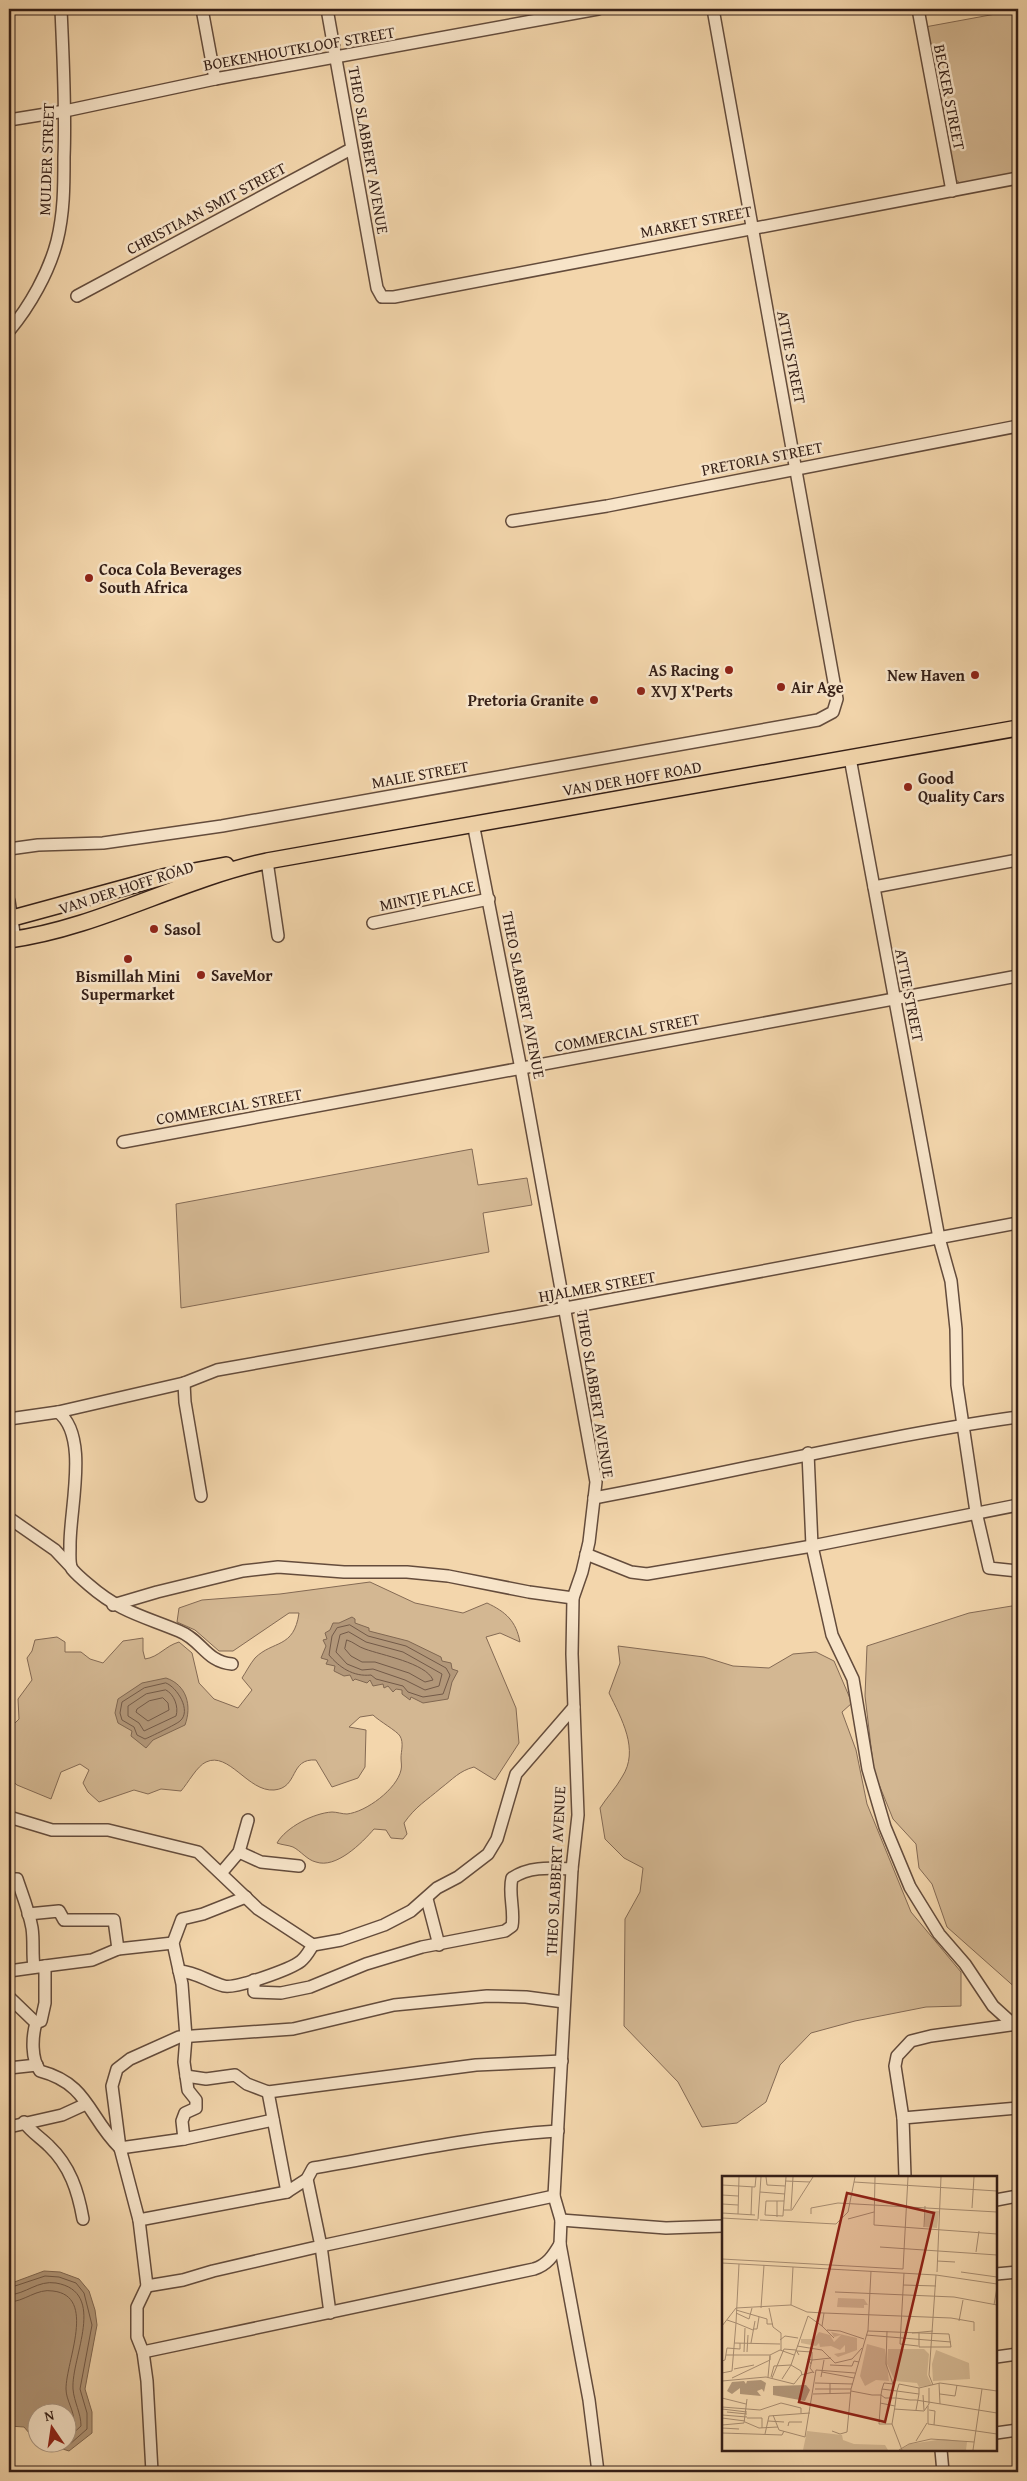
<svg xmlns="http://www.w3.org/2000/svg" width="1027" height="2481" viewBox="0 0 1027 2481" font-family="'Gentium Book Plus',serif">
<rect width="100%" height="100%" fill="#f3d6ac"/>
<filter id="stains"><feTurbulence type="fractalNoise" baseFrequency=".004" numOctaves="4"/><feColorMatrix values="0 0 0 0 .2 0 0 0 0 .09 0 0 0 0 .02 0 0 0 .5 -.17"/></filter>
<radialGradient id="worn" r=".72"><stop offset=".6" stop-color="#630" stop-opacity="0"/><stop offset="1" stop-color="#630" stop-opacity=".3"/></radialGradient>
<g fill="#d3b792" stroke="#846a54">
<path d="M1001 9H1018V175L961 184 954 178 925 27 1001 13Z"/>
<path d="M472 1149 478 1185 527 1178 532 1205 483 1213 489 1252 181 1308 176 1204Z"/>
<path d="M370 1582 415 1603 463 1613 487 1603C506 1612 516 1621 520 1642L500 1633 486 1637 516 1708 519 1743 495 1780 474 1767C459 1771 453 1779 441 1788 426 1801 416 1806 404 1823L407 1834 403 1839 391 1838 386 1830 374 1829C362 1843 336 1869 316 1862 307 1860 301 1851 293 1847 288 1845 282 1845 277 1843 286 1827 314 1813 332 1812 337 1812 342 1814 347 1814 366 1812 397 1789 401 1770 402 1766 401 1762 401 1758 401 1751 404 1743 400 1736 397 1731 379 1721 373 1715L360 1717 349 1727 366 1730 365 1767 358 1778 332 1787 316 1760C289 1758 299 1788 274 1790 248 1792 229 1751 206 1762 197 1766 188 1783 181 1791L161 1789 148 1794 134 1790 99 1802 88 1792 83 1783 89 1770 80 1764 61 1772 51 1799 17 1785 9 1778V1729L19 1719 18 1699 32 1680 27 1658 32 1651 35 1640 57 1637 65 1642V1652H81L90 1659 103 1663 123 1641 143 1638V1651L145 1659C159 1657 165 1646 179 1642L192 1653 199 1683 214 1699 238 1708 252 1690 242 1678C246 1672 250 1664 255 1658 273 1640 294 1649 299 1613H289L233 1651H219L195 1630 177 1622 179 1608 202 1600 280 1594Z"/>
<path d="M1018 1605V1990L947 1927 932 1884 919 1868 916 1844 893 1819 874 1772 865 1696 867 1646 969 1613Z"/>
<path d="M618 1646 704 1657 733 1666 769 1668 793 1654 816 1652 834 1661 852 1703 842 1712 856 1750 867 1804 911 1912 961 1972V2006L926 2007 855 2021 811 2033 780 2065 766 2102 737 2123 702 2127 678 2082 624 2026 625 1919 640 1892 643 1868 624 1858 605 1839 600 1808C607 1797 616 1788 622 1777 640 1750 621 1718 609 1693L620 1663Z"/>
</g>
<g fill="#b29779" stroke="#806751">
<path d="M352 1617 355 1619V1623L369 1628V1631L408 1641 441 1657 442 1661 451 1663 452 1669 458 1671 452 1682 448 1699 423 1703 411 1697 410 1700 402 1694V1690L396 1689 393 1692 388 1686 384 1688 383 1684 373 1686 370 1680 367 1683 355 1679 353 1681 350 1675 344 1676 334 1671 335 1666 326 1664 328 1660 321 1658 326 1646 323 1640 327 1639 325 1633 330 1630 333 1623H339Z"/>
<path d="M166 1678C187 1685 192 1706 185 1725L153 1740 146 1748 131 1736 132 1731 118 1723 115 1713 118 1699 142 1683Z"/>
<path d="M44 2271 60 2272 79 2279 89 2291 95 2310 97 2325 85 2389 92 2412V2433L69 2451 47 2444H68V2414H38L37 2436 30 2434 24 2427 9 2426V2284Z"/>
</g>
<g fill="none" stroke-linecap="round" stroke-linejoin="round">
<g stroke="#735a48" stroke-width="1">
<path d="M350 1625 368 1636 406 1646 446 1668 450 1675 443 1694 423 1697 408 1692 403 1686 376 1679 371 1675C353 1677 339 1667 329 1655L332 1636 337 1628Z"/>
<path d="M349 1632 366 1642 403 1652 442 1674 439 1686 425 1690 405 1680 373 1669 362 1670 347 1664 336 1652 340 1635Z"/>
<path d="M347 1640C354 1642 358 1647 365 1649 381 1655 426 1663 433 1680L425 1682 409 1673 375 1662H362L351 1656 345 1649Z"/>
<path d="M166 1683C177 1687 192 1711 180 1721 177 1724 150 1737 145 1739L137 1735 134 1727 122 1720 120 1713 122 1702 144 1688Z"/>
<path d="M166 1690C174 1694 179 1707 176 1716L144 1731 139 1723 128 1716V1706L146 1694Z"/>
<path d="M163 1698 168 1703 169 1710 148 1721 136 1712 137 1709 149 1701Z"/>
<path d="M9 2288 45 2276 59 2277 76 2283 84 2293 92 2325 80 2389 87 2413V2429L70 2444H65"/>
<path d="M9 2295C26 2294 38 2280 56 2283 108 2292 71 2357 73 2389 74 2402 81 2413 81 2426L68 2438"/>
<path d="M9 2302C24 2302 37 2288 53 2291 97 2296 66 2361 66 2389 66 2400 74 2410 74 2422L68 2429"/>
</g>
<g stroke="#644c3c" stroke-width="14">
<g id="minor">
<path d="M202 9 215 79"/>
<path d="M327 9 377 288 382 297H394L1018 178"/>
<path d="M918 9 952 191"/>
<path d="M9 120 65 111 215 79 598 9"/>
<path d="M77 296 351 149"/>
<path d="M9 331C30 306 49 272 57 241 64 213 64 186 64 157 66 108 63 58 61 9"/>
<path d="M512 521 607 506 1018 426"/>
<path d="M850 758 939 1238 951 1281 956 1329 957 1385 976 1512 989 1568 1018 1571"/>
<path d="M473 823 521 1069 596 1482 589 1542 582 1572 573 1598 572 1654 578 1815 572 1869 554 2196 561 2220 560 2244 589 2400 598 2472"/>
<path d="M9 849 38 845 103 843 222 826 818 720 833 712 837 699 713 9"/>
<path d="M267 861 278 936"/>
<path d="M874 887 1018 860"/>
<path d="M9 901 15 939"/>
<path d="M373 923 489 899"/>
<path d="M123 1142 1018 976"/>
<path d="M184 1383 185 1402 201 1496"/>
<path d="M58 1412 184 1383 217 1370 566 1308 1018 1223"/>
<path d="M9 1419 58 1412C90 1436 69 1511 70 1547 70 1553 69 1564 72 1569 77 1575 83 1580 89 1585 120 1612 143 1616 179 1631 202 1640 206 1662 232 1664"/>
<path d="M808 1453 812 1546 832 1635 853 1679 868 1769 885 1827 910 1887 939 1934 965 1964 993 2006 1014 2025"/>
<path d="M594 1498C736 1472 875 1437 1018 1417"/>
<path d="M9 1518 55 1550 71 1567"/>
<path d="M586 1554 631 1572 647 1574 812 1546 1018 1505"/>
<path d="M113 1605 157 1592 243 1571 278 1567 344 1572H407L448 1576 529 1592 573 1598"/>
<path d="M9 1817 52 1830H108L198 1852 258 1909 313 1945 341 1940 384 1925 411 1911 437 1888 458 1877 488 1854 497 1839 516 1774 574 1707"/>
<path d="M239 1852 261 1862 299 1866"/>
<path d="M222 1872 239 1852 248 1820"/>
<path d="M9 1879H17C22 1894 29 1911 32 1928 34 1941 32 1954 34 1967"/>
<path d="M427 1899 439 1945"/>
<path d="M28 1914 59 1911 64 1920H114L118 1949"/>
<path d="M45 1966 92 1960 118 1949 173 1943"/>
<path d="M9 1971 45 1966V2003L41 2021 36 2023C32 2037 31 2059 40 2071 89 2084 88 2117 120 2148"/>
<path d="M179 1971C197 1972 208 1982 224 1986 236 1989 291 1969 301 1961 307 1956 309 1951 313 1945"/>
<path d="M254 1980V1992L281 1993 310 1987 366 1964 422 1947 505 1931 512 1926C515 1910 508 1894 512 1878 530 1866 550 1868 572 1869"/>
<path d="M9 1997 36 2023"/>
<path d="M9 2068 37 2065"/>
<path d="M186 2076 206 2079 235 2075 247 2084 268 2092 476 2065 562 2061"/>
<path d="M268 2092 287 2192"/>
<path d="M903 2118 895 2066 897 2056 911 2041 931 2036 1018 2024"/>
<path d="M24 2122C31 2132 41 2138 49 2146 70 2166 78 2191 83 2219"/>
<path d="M9 2127 62 2115 86 2104"/>
<path d="M184 2139 182 2121 185 2113 196 2108V2100L188 2090 184 2062 186 2037 182 1984 173 1943 182 1919 203 1914 246 1897"/>
<path d="M120 2148 184 2139 273 2120"/>
<path d="M905 2177 903 2118 1018 2108"/>
<path d="M996 2200 1018 2196"/>
<path d="M139 2220 287 2192 307 2179 313 2168C395 2154 475 2136 558 2131"/>
<path d="M561 2220 666 2228 723 2226"/>
<path d="M996 2274 1018 2272"/>
<path d="M147 2286 183 2280 213 2271 321 2246 307 2179"/>
<path d="M330 2313 321 2246 554 2196"/>
<path d="M143 2352 534 2269C547 2265 553 2256 560 2244"/>
<path d="M996 2357 1018 2354"/>
<path d="M996 2433 1018 2430"/>
<path d="M941 2450 943 2472"/>
<path d="M152 2472 147 2381 143 2352 137 2337V2307L147 2286 139 2220 120 2148 112 2086 117 2069 130 2059 179 2037 293 2029 394 2005 487 1996 526 1997 564 2002"/>
</g>
</g>
<g stroke="#341e16" stroke-width="18">
<g id="major">
<path d="M9 919 167 876 226 865"/>
<path d="M9 940C98 928 179 880 267 861L1018 728"/>
</g>
</g>
<use href="#minor" stroke="#f7e4c9" stroke-width="11"/>
<use href="#major" stroke="#f3d6ac" stroke-width="15"/>
</g>
<g fill="#8f2418" stroke="#f7e4c9" stroke-width="2">
<circle cx="89" cy="578" r="5"/>
<circle cx="729" cy="670" r="5"/>
<circle cx="975" cy="675" r="5"/>
<circle cx="781" cy="687" r="5"/>
<circle cx="641" cy="691" r="5"/>
<circle cx="594" cy="700" r="5"/>
<circle cx="908" cy="787" r="5"/>
<circle cx="154" cy="929" r="5"/>
<circle cx="128" cy="959" r="5"/>
<circle cx="201" cy="975" r="5"/>
</g>
<g text-anchor="middle" dominant-baseline="central" stroke-width="5" stroke-linejoin="round" paint-order="stroke">
<g font-size="16" fill="#341e16" stroke="#f7e4c9">
<text transform="translate(299 48) rotate(-10)">BOEKENHOUTKLOOF STREET</text>
<text transform="translate(950 97) rotate(79)">BECKER STREET</text>
<text transform="translate(369 150) rotate(80)">THEO SLABBERT AVENUE</text>
<text transform="translate(46 159) rotate(-88)">MULDER STREET</text>
<text transform="translate(206 208) rotate(-28)">CHRISTIAAN SMIT STREET</text>
<text transform="translate(696 221) rotate(-11)">MARKET STREET</text>
<text transform="translate(792 357) rotate(79)">ATTIE STREET</text>
<text transform="translate(762 458) rotate(-11)">PRETORIA STREET</text>
<text transform="translate(420 774) rotate(-10)">MALIE STREET</text>
<text transform="translate(632 778) rotate(-10)">VAN DER HOFF ROAD</text>
<text transform="translate(126 887) rotate(-18)">VAN DER HOFF ROAD</text>
<text transform="translate(427 895) rotate(-12)">MINTJE PLACE</text>
<text transform="translate(524 995) rotate(79)">THEO SLABBERT AVENUE</text>
<text transform="translate(910 995) rotate(79)">ATTIE STREET</text>
<text transform="translate(627 1032) rotate(-11)">COMMERCIAL STREET</text>
<text transform="translate(229 1106) rotate(-10)">COMMERCIAL STREET</text>
<text transform="translate(597 1286) rotate(-10)">HJALMER STREET</text>
<text transform="translate(596 1394) rotate(81)">THEO SLABBERT AVENUE</text>
<text transform="translate(555 1871) rotate(-87)">THEO SLABBERT AVENUE</text>
</g>
<g font-size="16" font-weight="bold" fill="#341e16" stroke="#f7e4c9" text-anchor="start">
<text x="99" y="569">Coca Cola Beverages<tspan x="99" dy="18">South Africa</tspan></text>
<text x="719" y="670" text-anchor="end">AS Racing</text>
<text x="965" y="675" text-anchor="end">New Haven</text>
<text x="791" y="687">Air Age</text>
<text x="651" y="691">XVJ X'Perts</text>
<text x="584" y="700" text-anchor="end">Pretoria Granite</text>
<text x="918" y="778">Good<tspan x="918" dy="18">Quality Cars</tspan></text>
<text x="164" y="929">Sasol</text>
<text x="211" y="975">SaveMor</text>
<text x="128" y="976" text-anchor="middle">Bismillah Mini<tspan x="128" dy="18">Supermarket</tspan></text>
</g>
</g>
<g transform="translate(722 2176)">
<rect width="275" height="275" fill="#f3d6ac"/>
<path d="M209 35H217L215 52 203 51V37ZM116 122 142 123 146 129H142V132L115 131ZM97 156 108 159 112 166 119 159 112 161 109 156 135 162V174L116 181 112 178 123 176V169L118 174 109 170 98 171 97 167 94 170 79 167V163H92ZM145 168 163 173 167 205 154 204 143 210 138 200ZM166 173H202L207 178 205 199 210 209 197 211 195 207 173 205 165 188ZM214 174 247 187 248 203 211 205 210 188ZM85 255 120 259 121 264 132 268 163 269 166 274H81ZM222 263 245 266 244 274H178L188 268Z" fill="#d3b792"/>
<path d="M39 204 44 207 42 216 40 213 35 215 39 220 18 218V212L10 218 5 215 10 206 22 205 24 208 25 205ZM84 209 88 214 83 225 51 219V210Z" fill="#b29779"/>
<path fill="none" stroke="#a78c70" stroke-width="1" d="M44 1 45 9 63 10M153 1 152 49 275 58M63 5 88 6M132 6 275 15M0 9 33 11 34 1M38 16 63 18M0 19 16 20M62 25H44L43 39 61 40V39L64 1M0 28 16 29M250 32 252 1M69 33 71 1M62 34H70L91 1M0 37 33 39M16 38 17 1M89 38V32L116 27 275 36M29 39 30 11M55 41V25M0 42 36 44M36 43 39 1M126 43 152 36M38 44 114 48 126 36 133 1M202 51 203 30M158 71 275 79M254 76 257 55M0 83 181 93 186 1M215 85 233 86M0 87 214 99 275 108M17 88 14 147 31 154M215 96 219 1M239 96 275 101M182 97 178 168 196 170M181 109 214 110M113 116 232 121 275 129M69 129 71 91M272 129 275 111M39 132 42 89M47 132 51 151 59 157V174M14 134 45 143V148H51M14 137 27 143 30 132M102 137 229 142 252 146V155M237 145 241 124M0 150 14 132 69 129 85 136 102 137 100 150 112 162M31 153H35L37 141M105 154 118 155 142 163M146 155 199 157 227 158 229 171H197V157M165 155 164 188 171 208M190 157 211 155M144 159 229 166M58 164 63 160 76 162M12 167 58 168M29 167 33 145M75 170 100 174 113 187 130 183 140 172M75 175 90 176V184M22 176 23 152M25 176 26 159M4 179H48M90 184 109 182M0 185 3 184 5 172 18 173V167M89 188 86 183 90 184 88 192 92 197M108 189 130 190 132 185 137 186M12 193 32 189M100 196 132 202M0 197 10 195 14 147 5 144M46 201 48 180M49 201 52 190 69 189 79 195 80 199M99 201 102 184M10 202 48 184V179L58 174 72 179M50 202 62 173 74 174 77 179M60 203 69 189 86 140 100 150M0 205 44 201 72 208 79 199 91 196M93 207 131 208M217 207 218 228M177 208 175 215 174 222 173 230 170 248H157L159 219 163 222H174L188 224H194L275 237M177 208 197 212M211 209 207 199 214 99M93 213H108V207M160 213 162 207 171 208M129 215 150 219H159L160 213 197 218V212L218 207 275 215M91 218 129 217M108 218V213H129M218 218 233 220 235 209M201 219 202 234M0 222 24 228M158 227 173 230M206 230V248L275 258M0 231 38 234 59 227 79 232V237M0 233 25 236M172 233 202 235 207 228V212M194 234 197 218M207 234 213 235 212 249M5 236 25 238M0 239 25 241M51 239 57 254 83 261 94 194 133 197M47 240 88 237M0 242 23 245M25 242H40V252M46 245 62 246M23 246 37 252 56 251M170 248 180 274M0 249 22 247 25 223M66 250 67 246H80M0 252 17 253M110 255 118 258 125 256 129 213 146 154 149 95M0 257 60 259 62 255M43 258 47 240M194 265 205 247M177 274 187 268 209 263 252 266M251 274 260 213"/>
<path fill="#8f2418" fill-opacity="0.15" stroke="#8f2418" stroke-width="2.5" d="M125 17 212 37 163 246 77 226Z"/>
<rect width="275" height="275" fill="none" stroke="#341e16" stroke-width="2.5"/>
</g>
<rect width="1027" height="2481" fill="none" stroke="#f3d6ac" stroke-width="30"/>
<rect x="10" y="10" width="1007" height="2461" fill="none" stroke="#341e16" stroke-width="2.5"/>
<rect x="15" y="15" width="997" height="2451" fill="none" stroke="#341e16"/>
<g transform="translate(52 2428) rotate(347)"><circle r="24" fill="#f7e4c9" stroke="#a99581"/>
<path d="M0-4L9 19L0 12L-9 19Z" fill="#8f2418"/>
<text y="-8" font-size="14" font-weight="bold" text-anchor="middle" fill="#341e16">N</text>
</g>
<rect width="100%" height="100%" filter="url(#stains)"/>
<rect width="100%" height="100%" fill="url(#worn)"/>
</svg>
